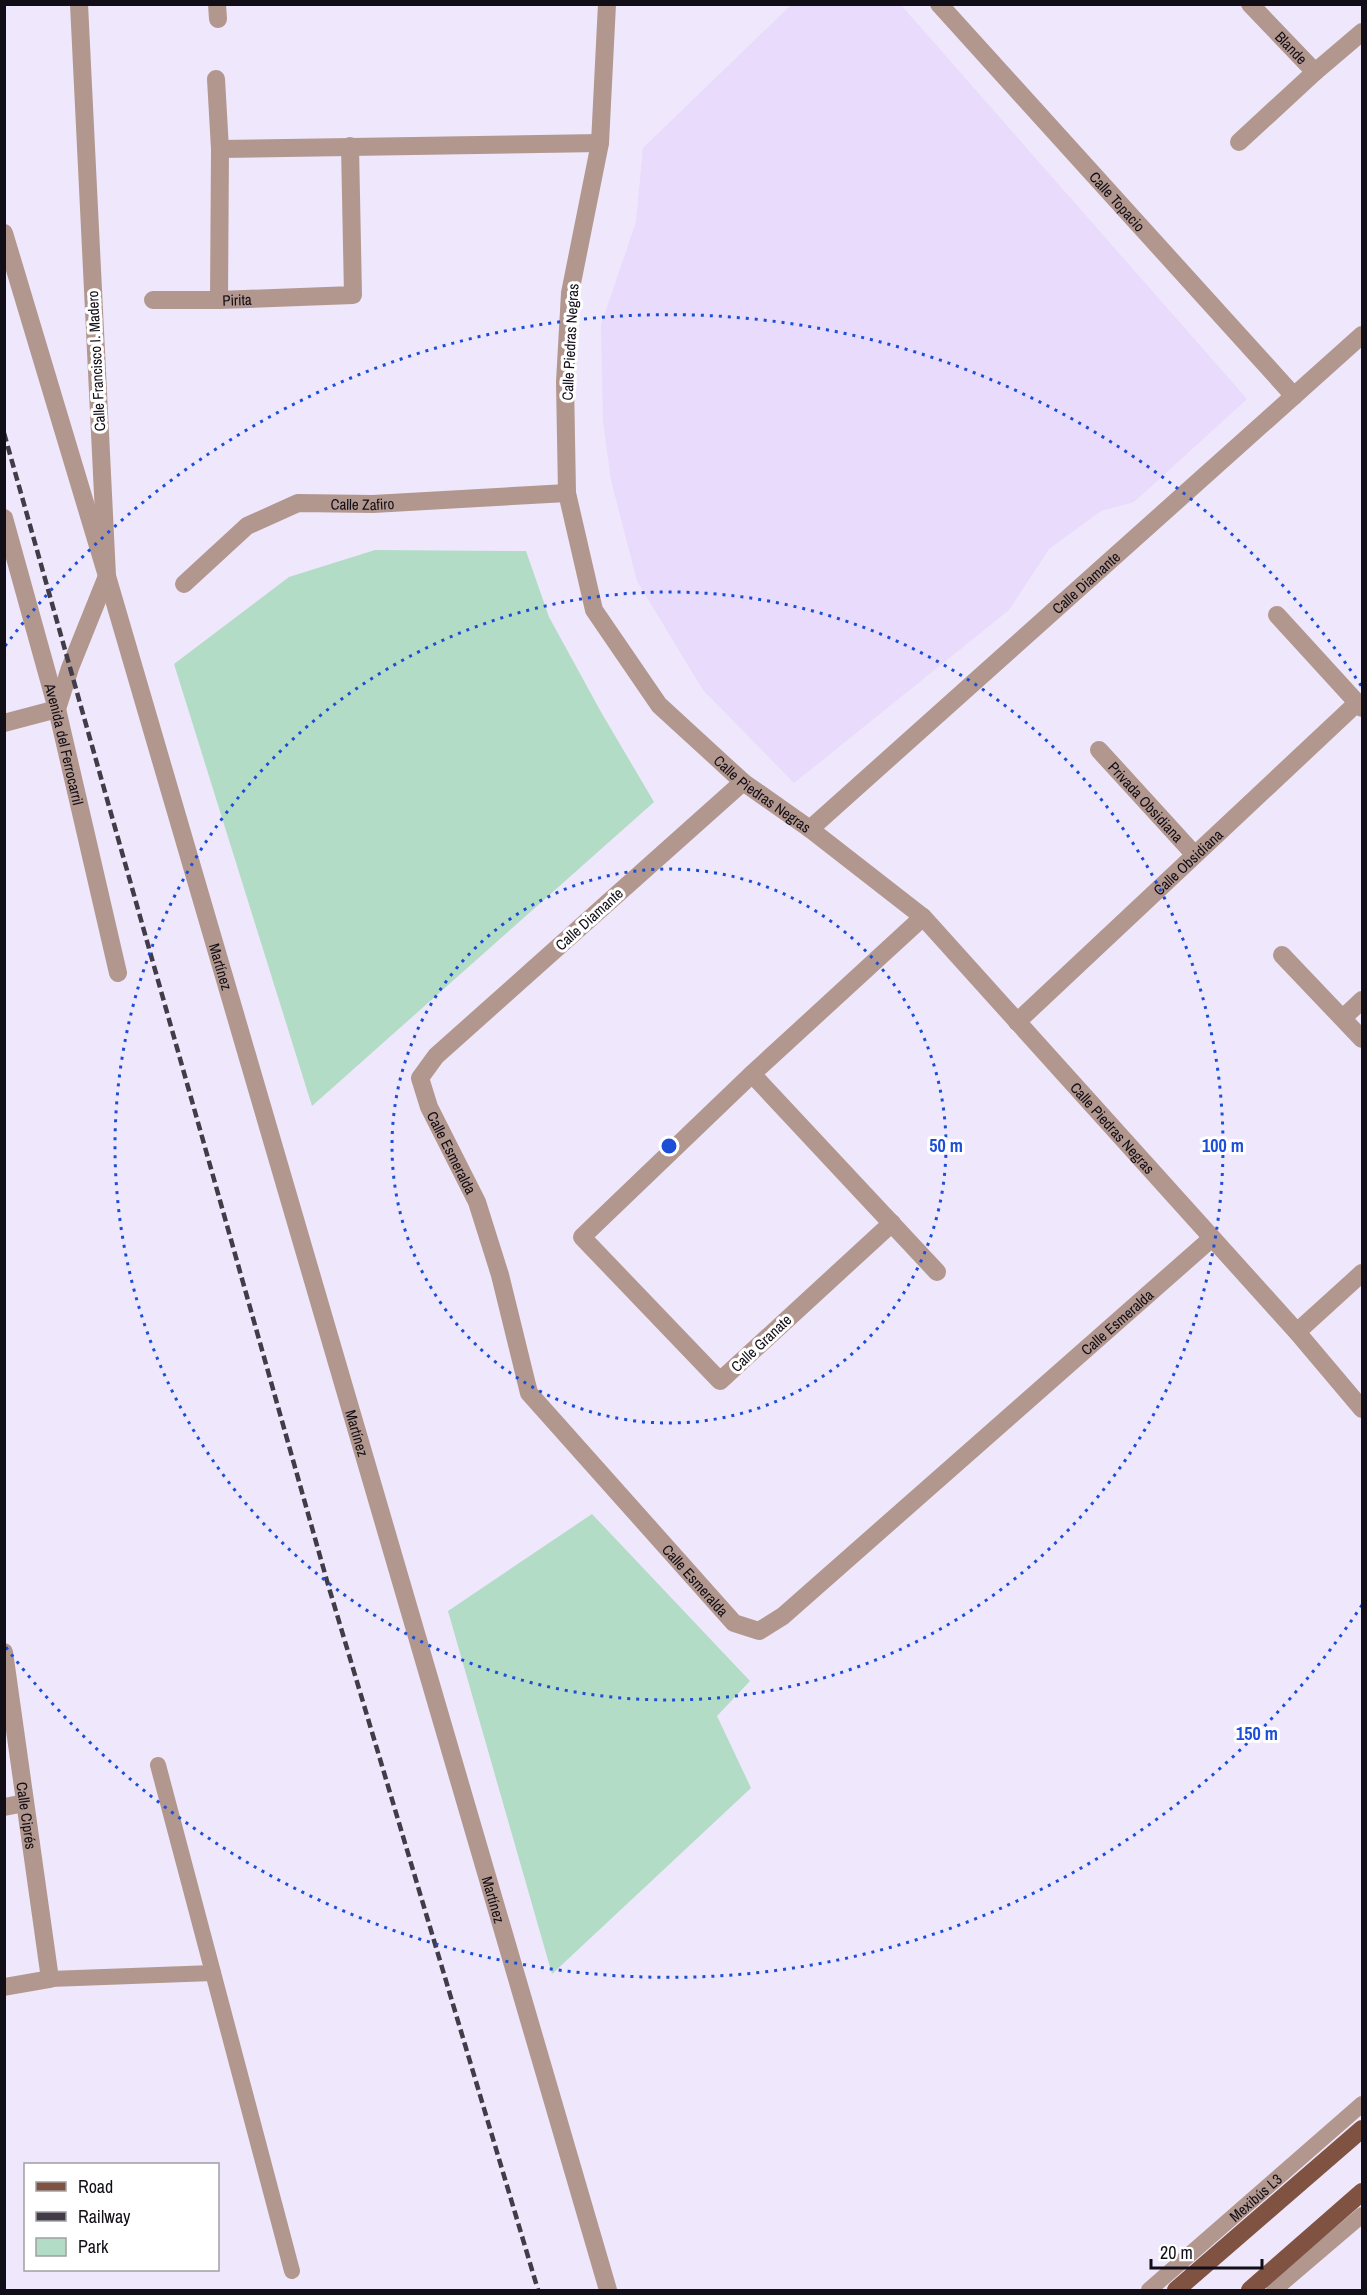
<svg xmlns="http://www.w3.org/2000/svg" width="1367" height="2295" viewBox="0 0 1367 2295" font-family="'Archivo Narrow',sans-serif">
<rect width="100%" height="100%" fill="#efe7fb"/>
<path fill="#e8dbfc" d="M791 5H901L1247 399 1134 502 1101 511 1049 549 1009 610 794 783 703 690 637 581 611 480 603 421 601 325 636 222 643 148Z"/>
<g fill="#b2dcc6">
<path d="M375 550 526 551 549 617 601 712 654 802 312 1106 174 664 289 577Z"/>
<path d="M592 1514 750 1681 717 1716 751 1788 552 1974 448 1611Z"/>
</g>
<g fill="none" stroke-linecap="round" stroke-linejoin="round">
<g stroke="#b2978e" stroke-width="16">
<path d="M158 1765 292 2271"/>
<path d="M50 1979 213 1973"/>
<path id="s1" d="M1149 2290 1362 2104"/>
<path d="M1274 2290 1362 2215"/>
</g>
<g stroke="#b2978e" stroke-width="18">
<path d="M217 4 218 19"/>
<path id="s2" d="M607 4 600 143 570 293 565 382 567 493 594 610 659 705 743 782 810 829 923 917 1297 1332 1362 1409"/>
<path id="s3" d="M939 4 1294 396"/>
<path id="s4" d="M1250 4 1315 72"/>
<path d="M216 79 220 149 219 300"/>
<path d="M1239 142 1315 72 1362 32"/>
<path d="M220 149 600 143"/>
<path id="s5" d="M4 233 107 576 608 2290"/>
<path id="s6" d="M153 300H219L353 295 350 146"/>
<path id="s7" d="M4 518 57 709 118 973"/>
<path id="s8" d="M184 584 247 526 298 503 373 504 567 493"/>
<path d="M1277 615 1362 708"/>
<path d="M4 723 57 709 70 668 107 576 79 4"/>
<path id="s9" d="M1099 750 1194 854"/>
<path id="s10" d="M743 782 436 1056 420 1078 429 1107 477 1202 500 1275 529 1393 734 1623 759 1631 783 1616 1212 1238"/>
<path id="s11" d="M810 829 1362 335"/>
<path d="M1282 955 1362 1039"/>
<path d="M1343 1018 1362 1000"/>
<path id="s12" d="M1017 1022 1357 703"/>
<path d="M752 1074 937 1272"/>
<path d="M892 1223 720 1381 582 1237 752 1074 923 917"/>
<path d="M1297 1332 1362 1273"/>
<path id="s13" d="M4 1652 50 1979 4 1987"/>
<path d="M4 1807 25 1803"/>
</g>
<g stroke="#805242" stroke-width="18">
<path d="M1176 2290 1362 2129"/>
<path d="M1250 2290 1362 2192"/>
</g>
<path stroke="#413c47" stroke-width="4.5" stroke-dasharray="9 4.5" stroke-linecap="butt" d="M4 433 327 1581 538 2290"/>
</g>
<g fill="none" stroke="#1d4ed8" stroke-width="3" stroke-dasharray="3 6">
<circle cx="669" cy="1146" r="277"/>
<circle cx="669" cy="1146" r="554"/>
<path d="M1362 1605A831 831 0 0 1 5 1646M5 646A831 831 0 0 1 1362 687"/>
</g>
<g text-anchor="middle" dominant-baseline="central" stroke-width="6" stroke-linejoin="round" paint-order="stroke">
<g font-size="15" fill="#120e17" stroke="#fff">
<text stroke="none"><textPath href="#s4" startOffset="60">Blande</textPath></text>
<text stroke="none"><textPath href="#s3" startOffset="266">Calle Topacio</textPath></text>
<text stroke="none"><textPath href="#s6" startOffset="84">Pirita</textPath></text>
<text transform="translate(570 342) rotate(-87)">Calle Piedras Negras</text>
<text transform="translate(96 361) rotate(-93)">Calle Francisco I. Madero</text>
<text stroke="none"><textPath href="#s8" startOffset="206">Calle Zafiro</textPath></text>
<text stroke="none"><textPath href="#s11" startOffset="370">Calle Diamante</textPath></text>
<text stroke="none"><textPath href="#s7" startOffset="234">Avenida del Ferrocarril</textPath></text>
<text stroke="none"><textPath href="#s2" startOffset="864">Calle Piedras Negras</textPath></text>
<text stroke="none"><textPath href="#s9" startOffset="70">Privada Obsidiana</textPath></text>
<text stroke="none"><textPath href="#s12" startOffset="234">Calle Obsidiana</textPath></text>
<text transform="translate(589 919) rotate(-42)">Calle Diamante</text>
<text stroke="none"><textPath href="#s5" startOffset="765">Martínez</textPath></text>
<text stroke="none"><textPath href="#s2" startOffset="1350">Calle Piedras Negras</textPath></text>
<text stroke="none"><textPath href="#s10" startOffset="520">Calle Esmeralda</textPath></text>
<text stroke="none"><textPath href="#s10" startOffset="1581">Calle Esmeralda</textPath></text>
<text transform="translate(761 1343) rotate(-43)">Calle Granate</text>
<text stroke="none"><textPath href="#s5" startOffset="1251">Martínez</textPath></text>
<text stroke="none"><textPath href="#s10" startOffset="1024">Calle Esmeralda</textPath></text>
<text stroke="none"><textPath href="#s13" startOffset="165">Calle Ciprés</textPath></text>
<text stroke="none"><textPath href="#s5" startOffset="1737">Martínez</textPath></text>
<text stroke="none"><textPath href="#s1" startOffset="141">Mexibús L3</textPath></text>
</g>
</g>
<circle cx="669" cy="1146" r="9" fill="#1d4ed8" stroke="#fff" stroke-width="3"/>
<g font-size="18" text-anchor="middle" font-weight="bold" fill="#1d4ed8" stroke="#fff" stroke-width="6" stroke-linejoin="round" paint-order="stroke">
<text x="946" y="1152">50 m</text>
<text x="1223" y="1152">100 m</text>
<text x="1257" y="1740">150 m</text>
</g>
<rect width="1367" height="2295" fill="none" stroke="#120e17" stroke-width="12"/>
<rect x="24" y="2163" width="195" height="108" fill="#ffffff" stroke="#a09fa2" stroke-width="1.5"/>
<rect x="36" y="2182" width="30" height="9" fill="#805242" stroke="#a09fa2" stroke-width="1.5"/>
<text x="78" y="2193" font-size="18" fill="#120e17">Road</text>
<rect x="36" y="2212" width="30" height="9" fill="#413c47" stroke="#a09fa2" stroke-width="1.5"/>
<text x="78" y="2223" font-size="18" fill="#120e17">Railway</text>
<rect x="36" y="2238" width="30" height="18" fill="#b2dcc6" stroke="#a09fa2" stroke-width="1.5"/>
<text x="78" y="2253" font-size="18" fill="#120e17">Park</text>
<path d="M1151 2259v9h111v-9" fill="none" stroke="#120e17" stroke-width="3"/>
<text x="1160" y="2259" font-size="18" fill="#120e17" stroke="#ffffff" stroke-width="4.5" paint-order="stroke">20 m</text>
</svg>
